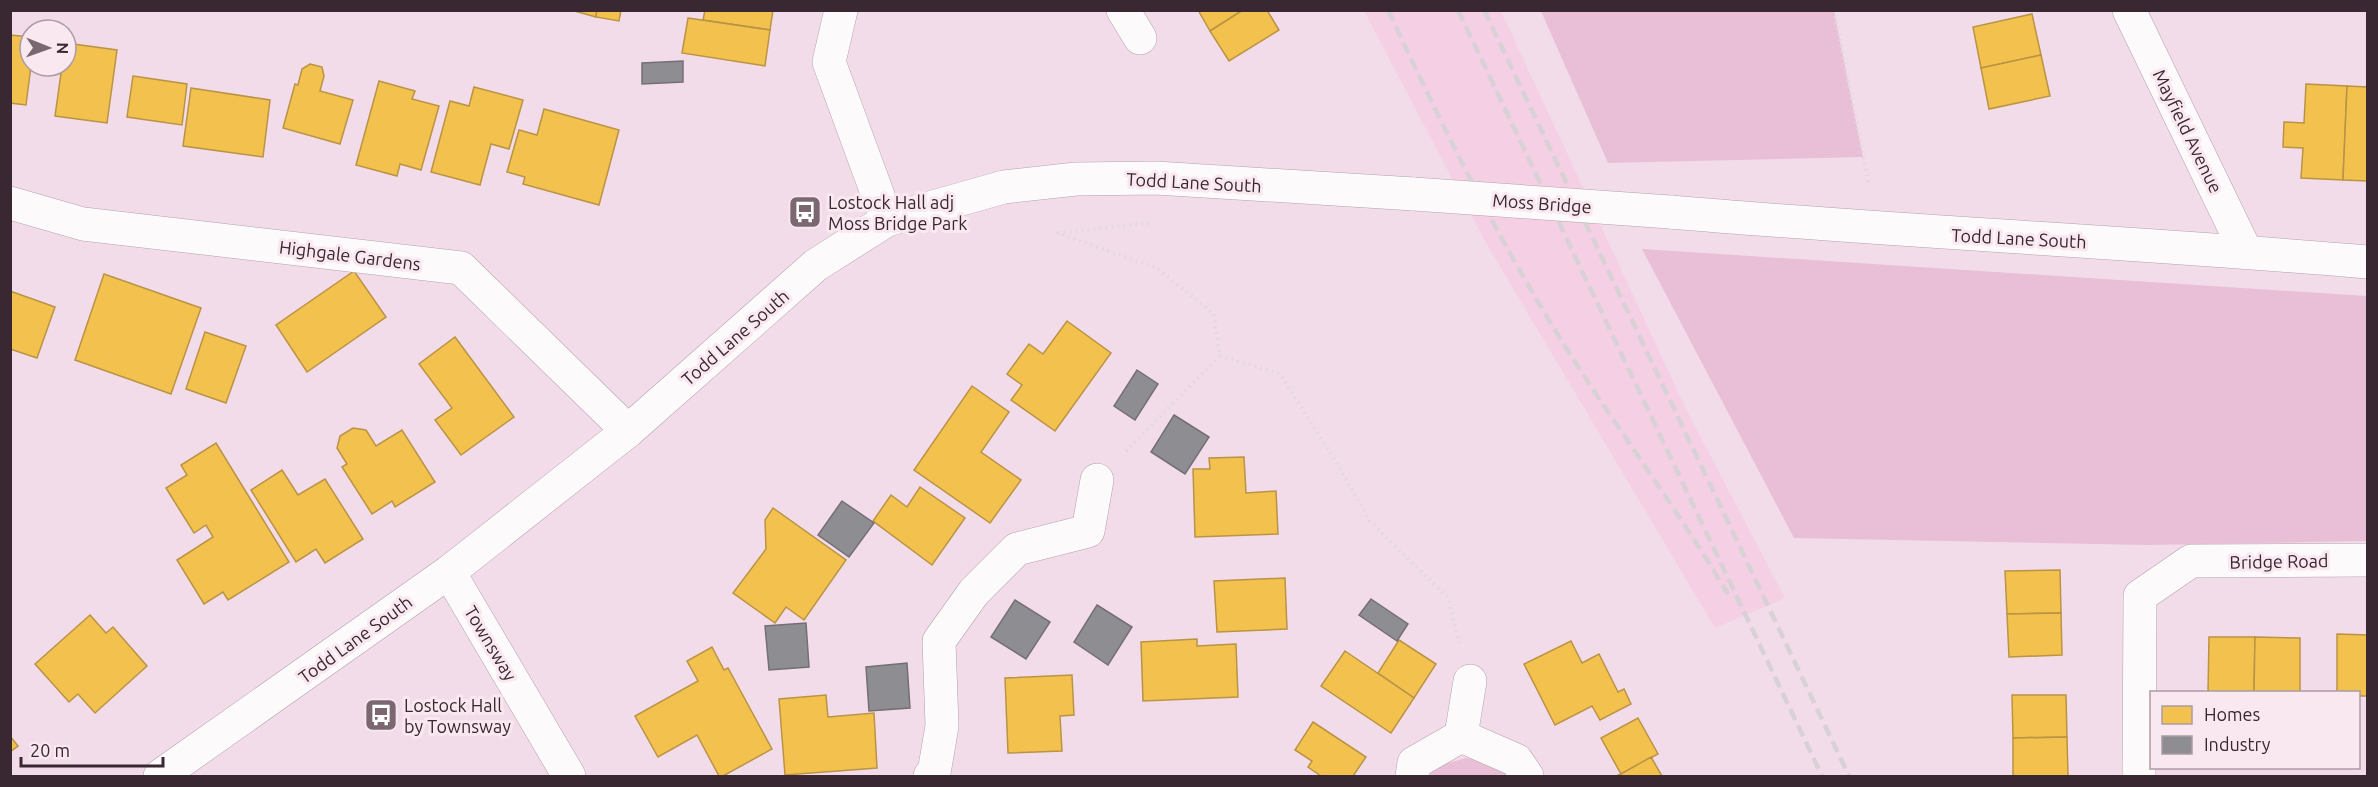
<svg xmlns="http://www.w3.org/2000/svg" width="2378" height="787" viewBox="0 0 2378 787" font-family="Ubuntu,sans-serif">
<rect width="100%" height="100%" fill="#f3dce9"/>
<path fill="#f5cfe4" d="M1364 11H1501L1686 409 1785 598 1715 628 1486 243Z"/>
<g fill="#e8bfd6">
<path d="M1541 11H1834L1863 157 1608 163Z"/>
<path d="M1642 249 2367 296V541L2147 545 1794 538Z"/>
<path d="M1466 758 1497 763 1507 776H1429L1437 766Z"/>
</g>
<g fill="#f2c14e" stroke="#ba9345" stroke-width="1.5">
<path d="M571 10H597L596 17Z"/>
<path d="M597 10H621L619 21 596 17Z"/>
<path d="M705 10H773L770 30 703 20Z"/>
<path d="M1198 10H1243L1210 31Z"/>
<path d="M1243 10H1267L1279 30 1229 61 1210 31Z"/>
<path d="M2032 14 2041 55 1981 68 1973 27Z"/>
<path d="M688 18 770 30 765 66 682 53Z"/>
<path d="M10 35 30 37 31 66 26 105 10 103Z"/>
<path d="M66 43 117 50 107 123 55 116 62 66H66Z"/>
<path d="M2041 55 2050 96 1989 109 1981 68Z"/>
<path d="M310 64 322 67 324 76 320 91 353 100 340 144 283 128 295 84 298 85 302 69Z"/>
<path d="M133 76 187 84 182 125 127 117Z"/>
<path d="M379 81 415 91 412 99 439 106 421 170 400 164 397 176 356 165Z"/>
<path d="M2306 84 2347 86 2343 180 2301 178 2303 148 2283 147 2284 122 2304 123Z"/>
<path d="M2347 86 2368 87V181L2343 180Z"/>
<path d="M474 87 523 100 509 149 491 144 480 185 431 172 450 101 469 106Z"/>
<path d="M191 88 270 100 263 157 183 146Z"/>
<path d="M544 109 619 130 599 205 523 184 525 177 507 172 519 130 537 135Z"/>
<path d="M354 271 386 317 307 372 276 325Z"/>
<path d="M104 274 201 308 171 394 75 360Z"/>
<path d="M10 291 55 307 37 358 10 349Z"/>
<path d="M1067 321 1111 353 1055 431 1011 400 1022 385 1007 374 1029 344 1043 354Z"/>
<path d="M205 332 246 346 226 403 186 389Z"/>
<path d="M455 337 514 417 461 455 435 420 452 408 419 364Z"/>
<path d="M972 386 1009 412 981 452 1021 480 990 523 914 470Z"/>
<path d="M353 428 366 430 376 446 402 430 435 482 395 507 392 501 372 514 342 467 347 464 337 448 340 436Z"/>
<path d="M216 443 289 562 228 600 223 592 204 604 177 560 213 537 206 525 194 533 166 488 187 475 181 465Z"/>
<path d="M1244 457 1246 493 1276 491 1278 534 1195 537 1193 469H1210L1209 458Z"/>
<path d="M282 470 298 495 325 479 363 539 325 563 316 549 296 562 251 490Z"/>
<path d="M920 487 965 518 932 565 873 521 891 495 907 507Z"/>
<path d="M773 508 846 560 804 620 786 607 775 623 733 593 766 549 765 520Z"/>
<path d="M2060 570 2061 613 2007 614 2005 571Z"/>
<path d="M1285 578 1287 629 1217 632 1214 581Z"/>
<path d="M2061 613 2062 655 2009 657 2007 614Z"/>
<path d="M90 615 106 633 113 627 147 666 95 713 78 694 69 702 35 664Z"/>
<path d="M2337 634 2368 635V696H2358V692H2337Z"/>
<path d="M2209 637H2255L2254 692H2208Z"/>
<path d="M2255 637 2300 638V692H2254Z"/>
<path d="M1197 639V646L1236 644 1238 697 1143 701 1141 642Z"/>
<path d="M1399 640 1436 664 1414 698 1378 673Z"/>
<path d="M1571 641 1582 663 1599 654 1618 692 1624 689 1631 704 1600 720 1592 706 1555 725 1524 664Z"/>
<path d="M712 647 724 670 728 668 772 749 723 776H719L697 735 658 757 635 716 698 681 687 661Z"/>
<path d="M1345 651 1414 698 1391 733 1321 686Z"/>
<path d="M1072 675 1074 715 1060 716 1062 751 1008 753 1005 678Z"/>
<path d="M826 695 828 717 874 713 877 768 785 775 779 699Z"/>
<path d="M2012 695H2066L2067 737 2013 738Z"/>
<path d="M1638 718 1658 754 1621 774 1601 738Z"/>
<path d="M1313 722 1366 757 1353 776H1321L1308 767 1312 761 1295 750Z"/>
<path d="M10 736 18 746 10 752Z"/>
<path d="M2067 737 2068 776H2013V738Z"/>
<path d="M1651 757 1662 776H1616L1621 774Z"/>
</g>
<g fill="#8d8d92" stroke="#746f75" stroke-width="1.5">
<path d="M683 61V82L642 84V63Z"/>
<path d="M1137 370 1158 384 1135 420 1114 406Z"/>
<path d="M1174 415 1209 437 1185 474 1151 452Z"/>
<path d="M842 501 874 523 849 557 818 535Z"/>
<path d="M1371 599 1408 624 1397 641 1359 615Z"/>
<path d="M1015 600 1050 622 1026 659 991 637Z"/>
<path d="M1097 605 1132 627 1108 665 1074 642Z"/>
<path d="M806 623 809 667 769 670 765 626Z"/>
<path d="M907 663 910 708 869 711 866 667Z"/>
</g>
<g fill="none" stroke-linecap="round" stroke-linejoin="round">
<g stroke="#b3a1ab" stroke-width="34">
<g id="street">
<path d="M841 10 829 62 887 220"/>
<path d="M1123 10 1140 38"/>
<path d="M2129 10 2246 252"/>
<path d="M10 203 83 224 461 268 628 431"/>
<path d="M449 572 569 776"/>
<path d="M1461 736 1470 681"/>
<path d="M930 776 934 773 942 726 939 641 974 592 1017 549 1088 531 1097 480"/>
<path d="M1412 776 1414 763 1461 736 1516 760 1527 776"/>
<path d="M2139 776 2140 596 2191 561 2368 560"/>
</g>
</g>
<g stroke="#b3a1ab" stroke-width="34">
<g id="secondary">
<path d="M1670 212C1902 232 2135 242 2368 262"/>
<path d="M160 776 449 572 628 431 816 265 887 220 1004 187 1076 179 1156 178 1414 194"/>
</g>
</g>
<g stroke="#dfd8dc" stroke-width="4" stroke-dasharray="1.5 4.5" stroke-linecap="butt">
<path d="M1834 10 1869 185"/>
<path d="M1220 356 1280 374 1333 457 1370 521 1448 598 1459 643"/>
<path d="M1126 451 1220 356 1213 313 1157 268 1058 233 1148 223 1149 220"/>
</g>
<use href="#street" stroke="#fdfafc" stroke-width="33"/>
<use href="#secondary" stroke="#fdfafc" stroke-width="33"/>
<g stroke="#d8d1d5" stroke-width="4.5" stroke-dasharray="12 6" stroke-linecap="butt">
<path d="M1388 10C1435 110 1483 210 1540 305 1598 404 1669 495 1728 594"/>
<path d="M1458 10 1822 776"/>
<path d="M1484 10 1849 776"/>
</g>
<g stroke="#b3a1ab" stroke-width="34" stroke-linecap="butt">
<path id="secondary-bridge" d="M1414 194 1670 212"/>
</g>
<use href="#secondary-bridge" stroke="#fdfafc" stroke-width="33"/>
</g>
<defs>
<g id="bus-square" transform="scale(1.725)"><rect x="-9" y="-9" width="18" height="18" rx="4" fill="#7a6771" stroke="#fae8f1"/><path d="M-5-6H5V4H4V6H2V4H-2V6H-4V4H-5ZM-3.5-4V0h7V-4ZM-3.5 1.2v1.5H-2V1.2ZM2 1.2v1.5H3.5V1.2Z" fill="#fff"/></g>
</defs>
<g fill-rule="evenodd">
<use href="#bus-square" x="805" y="212"/>
<use href="#bus-square" x="381" y="715"/>
</g>
<g text-anchor="middle" dominant-baseline="central" stroke-width="6" stroke-linejoin="round" paint-order="stroke">
<g font-size="18" fill="#392831" stroke="#fae8f1">
<text transform="translate(2188 131) rotate(64)">Mayfield Avenue</text>
<text transform="translate(1194 182) rotate(3)">Todd Lane South</text>
<text transform="translate(1542 203) rotate(4)">Moss Bridge</text>
<text transform="translate(2019 238) rotate(3)">Todd Lane South</text>
<text transform="translate(350 255) rotate(7)">Highgale Gardens</text>
<text transform="translate(735 337) rotate(-41)">Todd Lane South</text>
<text transform="translate(2279 561) rotate(-1)">Bridge Road</text>
<text transform="translate(355 639) rotate(-36)">Todd Lane South</text>
<text transform="translate(491 643) rotate(59)">Townsway</text>
</g>
<g font-size="18" fill="#392831" stroke="#fae8f1" text-anchor="start">
<text x="828" y="202">Lostock Hall adj<tspan x="828" dy="21">Moss Bridge Park</tspan></text>
<text x="404" y="705">Lostock Hall<tspan x="404" dy="21">by Townsway</tspan></text>
</g>
</g>
<rect width="2378" height="787" fill="none" stroke="#392831" stroke-width="24"/>
<rect x="2150" y="691" width="210" height="78" fill="#fae8f1" stroke="#ad9ba4" stroke-width="1.5"/>
<rect x="2162" y="706" width="30" height="18" fill="#f2c14e" stroke="#ad9ba4" stroke-width="1.5"/>
<text x="2204" y="721" font-size="18" fill="#392831">Homes</text>
<rect x="2162" y="736" width="30" height="18" fill="#8d8d92" stroke="#ad9ba4" stroke-width="1.5"/>
<text x="2204" y="751" font-size="18" fill="#392831">Industry</text>
<g transform="translate(48 48) rotate(91)"><circle r="28" fill="#fae8f1" stroke="#ad9ba4" stroke-width="1.5"/>
<path d="M0-4.5L10 22L0 15L-10 22Z" fill="#7a6771"/>
<text y="-9" font-size="16" font-weight="bold" text-anchor="middle" fill="#392831">N</text>
</g>
<path d="M21 757v9h142v-9" fill="none" stroke="#392831" stroke-width="3"/>
<text x="30" y="757" font-size="18" fill="#392831" stroke="#fae8f1" stroke-width="4.5" paint-order="stroke">20 m</text>
</svg>
